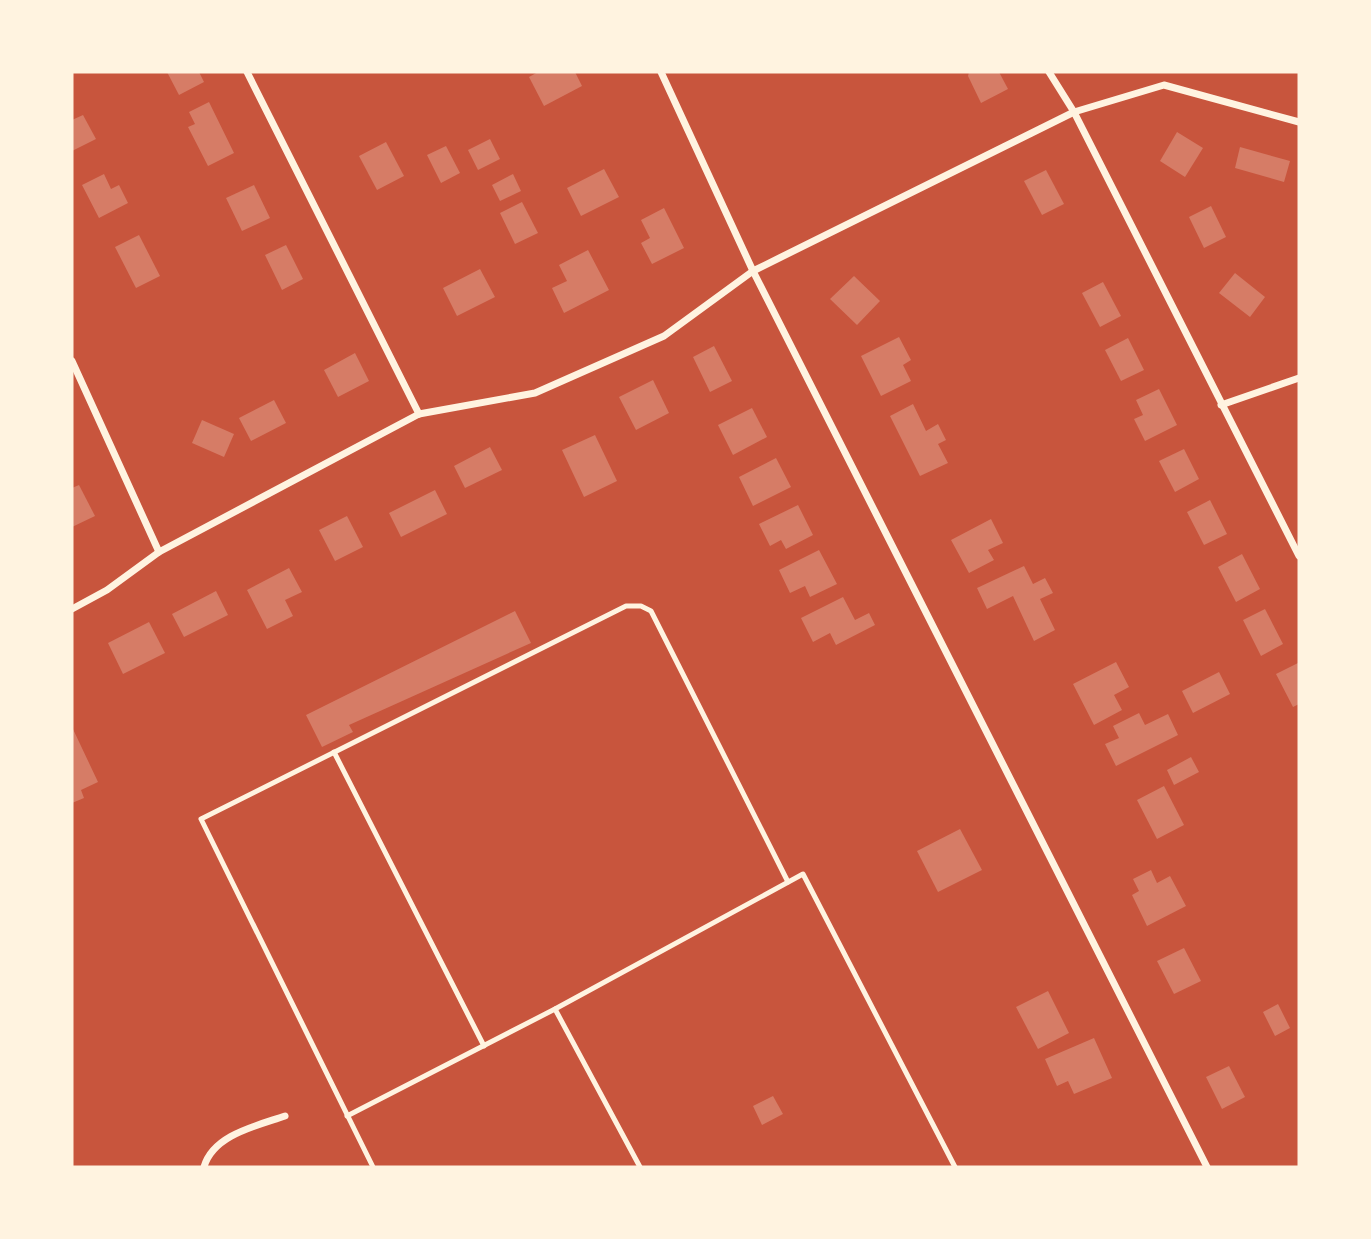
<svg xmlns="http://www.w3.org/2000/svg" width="1371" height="1239" viewBox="0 0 1371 1239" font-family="'Alegreya Sans',sans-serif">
<rect width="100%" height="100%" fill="#c8553d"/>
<g fill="#d67c66">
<path d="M167 72H199L204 82 179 95Z"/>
<path d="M538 72H575L582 86 544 106 529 77Z"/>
<path d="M969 72H999L1008 89 981 103 968 76Z"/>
<path d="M209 102 234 153 208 166 188 127 195 124 189 112Z"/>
<path d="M83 115 96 139 72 151V120Z"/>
<path d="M1177 132 1203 148 1185 177 1160 161Z"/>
<path d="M490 139 500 159 478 170 468 150Z"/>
<path d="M386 142 404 176 377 190 359 156Z"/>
<path d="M446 146 460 173 441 183 427 155Z"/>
<path d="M1240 147 1290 161 1284 182 1235 168Z"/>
<path d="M604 169 619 197 581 216 567 188Z"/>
<path d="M1046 170 1064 204 1042 215 1024 181Z"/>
<path d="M104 174 111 189 119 185 128 203 99 218 82 185Z"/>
<path d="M513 174 521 191 500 201 492 185Z"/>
<path d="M254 185 270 218 242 231 226 198Z"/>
<path d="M522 202 538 233 515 244 500 213Z"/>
<path d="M1211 206 1226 237 1204 248 1189 217Z"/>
<path d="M664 208 684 248 652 264 641 243 650 238 641 220Z"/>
<path d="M139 235 160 276 136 288 115 247Z"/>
<path d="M286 245 303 279 282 290 265 255Z"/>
<path d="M588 250 609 290 564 313 552 288 567 281 559 265Z"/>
<path d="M480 269 495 297 457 316 443 288Z"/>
<path d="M1235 273 1265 297 1250 317 1219 293Z"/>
<path d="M854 276 880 301 857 325 830 299Z"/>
<path d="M1103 282 1121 316 1100 327 1082 293Z"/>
<path d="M899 337 911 360 903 365 911 381 881 396 861 356Z"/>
<path d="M1128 338 1144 370 1121 381 1105 350Z"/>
<path d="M714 346 732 381 710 392 693 357Z"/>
<path d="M355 353 369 381 338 397 324 370Z"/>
<path d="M653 380 669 413 636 430 619 397Z"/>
<path d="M1159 389 1177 425 1145 441 1134 419 1143 415 1136 400Z"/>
<path d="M274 400 286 423 251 441 239 418Z"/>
<path d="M913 404 926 431 938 424 946 440 938 444 948 463 920 476 890 416Z"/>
<path d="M752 408 767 437 733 455 718 425Z"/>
<path d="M202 420 234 434 224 457 192 443Z"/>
<path d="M595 435 617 481 584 497 562 450Z"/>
<path d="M490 447 502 470 465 488 454 466Z"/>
<path d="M1184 449 1199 479 1175 492 1159 461Z"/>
<path d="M776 458 791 487 753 506 739 477Z"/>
<path d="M79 485 95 516 72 527V488Z"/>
<path d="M435 490 447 514 401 537 389 513Z"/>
<path d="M1210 500 1227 534 1204 545 1187 512Z"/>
<path d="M798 505 813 535 786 549 781 540 770 546 759 524Z"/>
<path d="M347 516 363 547 335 561 319 530Z"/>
<path d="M991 519 1003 543 988 550 994 560 969 573 951 540Z"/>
<path d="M819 550 837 584 810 597 805 586 790 593 779 570Z"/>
<path d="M1242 554 1260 589 1236 602 1218 567Z"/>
<path d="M1024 566 1033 584 1045 578 1053 593 1040 599 1055 630 1034 641 1013 596 987 609 977 588Z"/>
<path d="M289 568 302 592 285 600 293 616 267 629 247 590Z"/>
<path d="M216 591 228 615 184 637 172 614Z"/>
<path d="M843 597 855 620 869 613 875 625 836 645 830 633 813 642 801 618Z"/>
<path d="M1265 609 1283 644 1261 656 1243 620Z"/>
<path d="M515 611 531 643 349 725 353 732 322 747 306 715Z"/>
<path d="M149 622 165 653 123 674 108 643Z"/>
<path d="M1116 662 1129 687 1114 695 1122 710 1094 725 1073 684Z"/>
<path d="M1298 663 1299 704 1293 707 1276 674Z"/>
<path d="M1219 672 1230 694 1193 713 1182 691Z"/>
<path d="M1139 713 1145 725 1168 714 1178 735 1116 766 1105 744 1119 738 1113 726Z"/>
<path d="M72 727 98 782 81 790 84 798 72 803Z"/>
<path d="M1191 757 1199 772 1174 785 1167 770Z"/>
<path d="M1164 786 1184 825 1157 839 1137 800Z"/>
<path d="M960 829 982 870 938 892 917 851Z"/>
<path d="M1151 870 1157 883 1170 876 1186 906 1147 926 1132 895 1139 891 1133 879Z"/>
<path d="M1184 948 1201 981 1174 994 1157 961Z"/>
<path d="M1048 991 1069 1033 1038 1049 1016 1007Z"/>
<path d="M1278 1004 1290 1028 1275 1036 1263 1012Z"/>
<path d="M1094 1038 1112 1078 1074 1094 1068 1081 1057 1086 1045 1059Z"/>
<path d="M1229 1066 1245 1097 1222 1109 1206 1077Z"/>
<path d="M773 1096 783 1114 762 1125 753 1106Z"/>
</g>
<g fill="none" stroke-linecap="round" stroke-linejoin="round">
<g stroke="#fff3e0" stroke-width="5">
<path d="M334 752 484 1046"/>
<path d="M555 1009 640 1167"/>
<path d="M347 1116 555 1009 803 874 955 1167"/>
<path d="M373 1167 201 819 626 606H641L651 611 788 882"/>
</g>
<g stroke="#fff3e0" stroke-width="7">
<path d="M247 72 419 414"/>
<path d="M661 72 753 271 1207 1167"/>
<path d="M1049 72 1074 112 1299 556"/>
<path d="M72 361 159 552"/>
<path d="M1221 405 1299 378"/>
<path d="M72 609 107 590 159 552 419 414 535 393 664 336 753 271 1074 112 1164 85 1299 122"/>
<path d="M204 1167C213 1135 256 1126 285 1116"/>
</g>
</g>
<rect width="1371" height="1239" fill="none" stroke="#fff3e0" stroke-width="147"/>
</svg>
